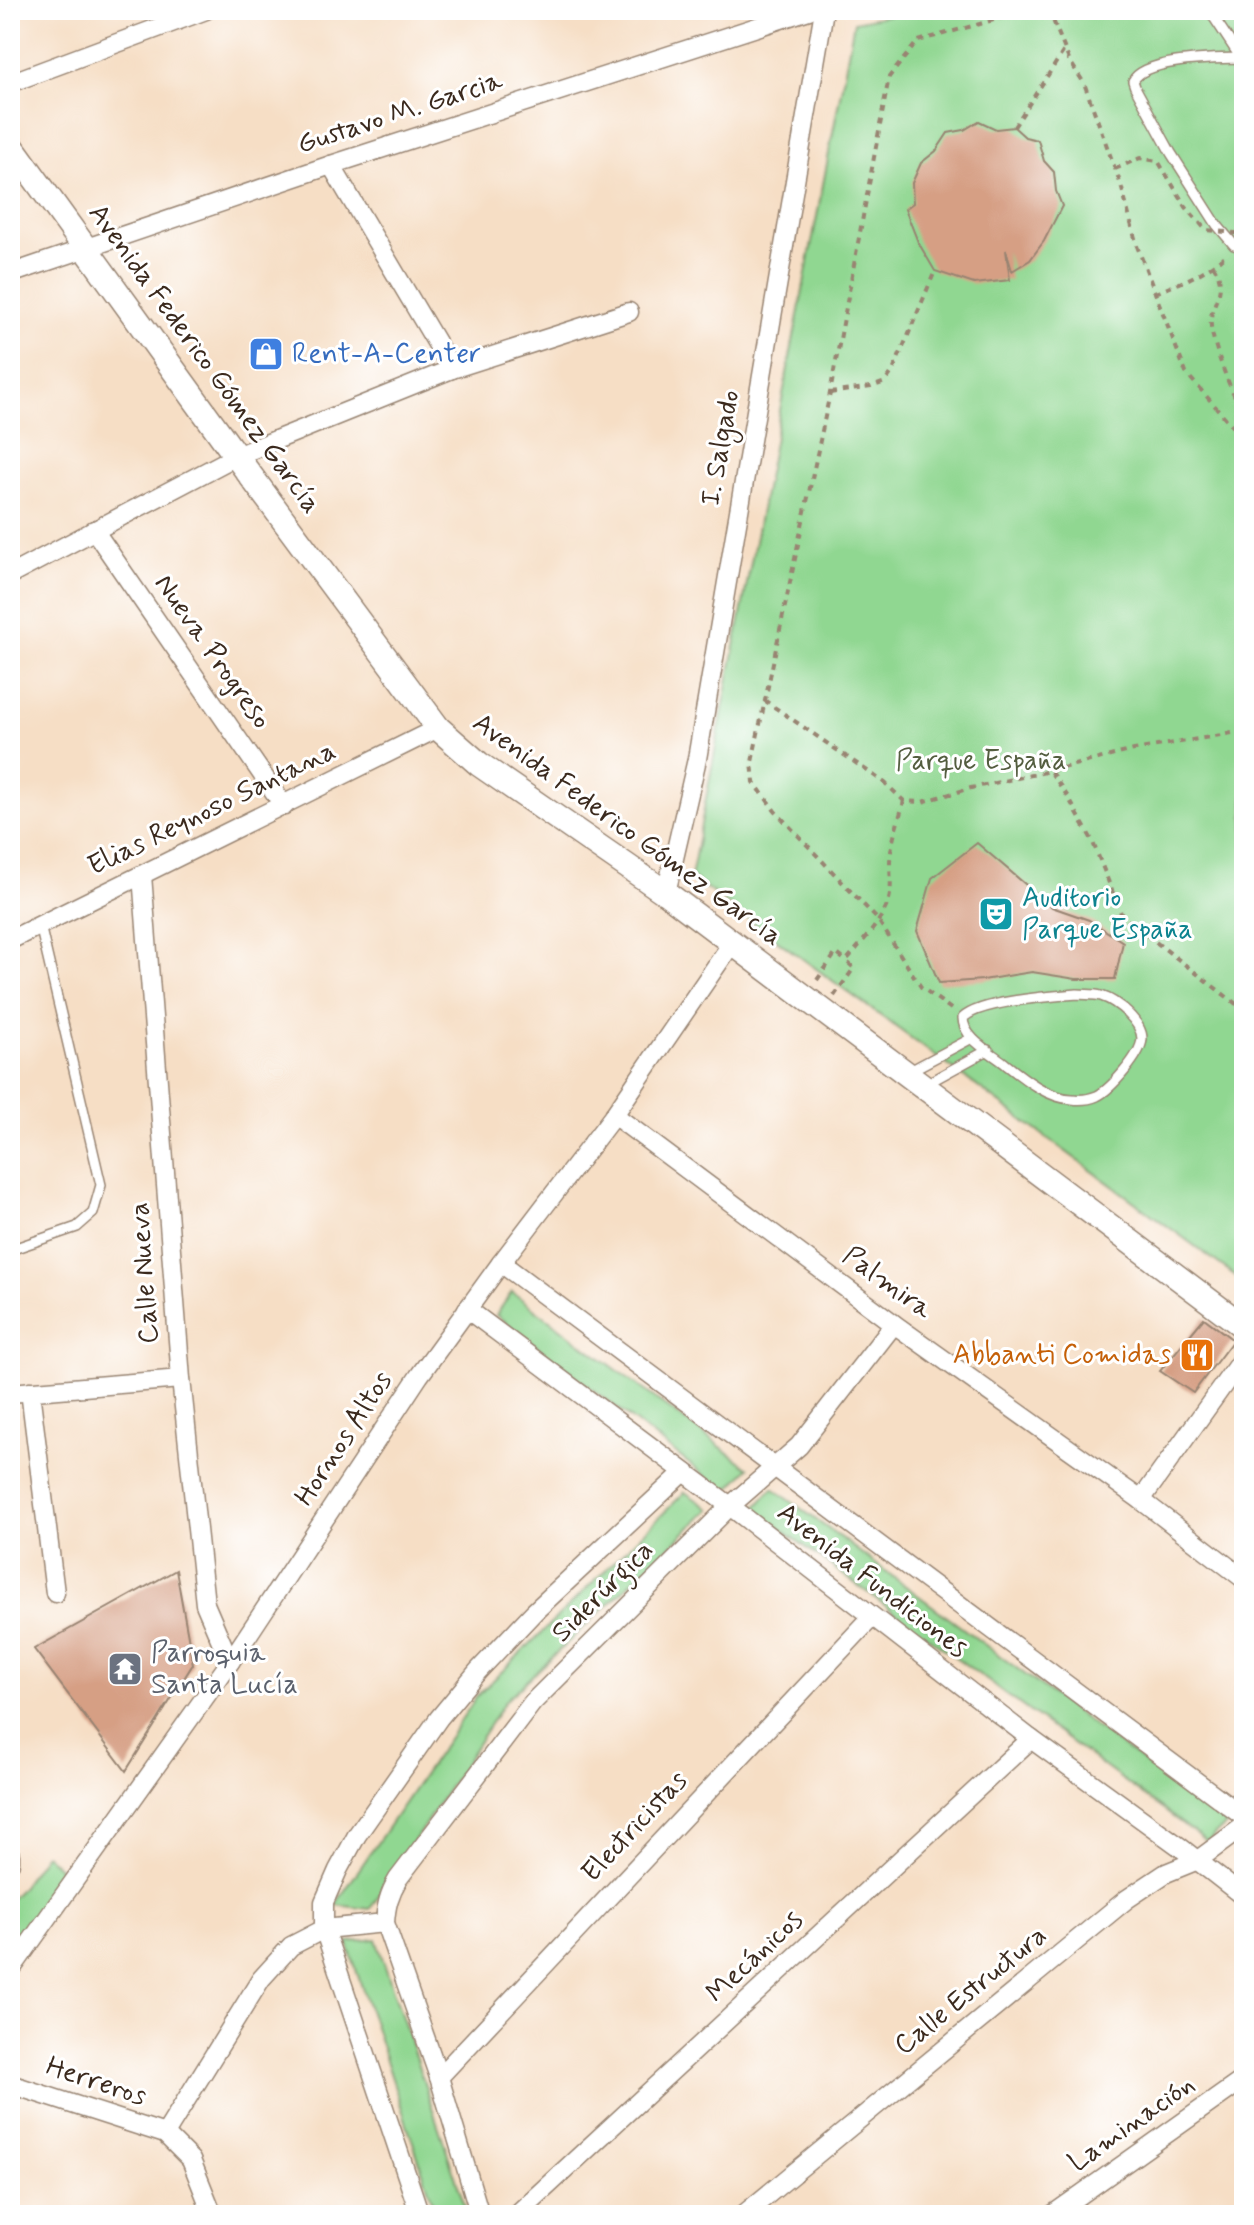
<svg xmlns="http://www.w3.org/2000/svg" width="1254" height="2225" viewBox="0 0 1254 2225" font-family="Mynerve,sans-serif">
<rect width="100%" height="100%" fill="#fff"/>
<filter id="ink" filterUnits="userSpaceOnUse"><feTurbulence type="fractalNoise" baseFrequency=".0125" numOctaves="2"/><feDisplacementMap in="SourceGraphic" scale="16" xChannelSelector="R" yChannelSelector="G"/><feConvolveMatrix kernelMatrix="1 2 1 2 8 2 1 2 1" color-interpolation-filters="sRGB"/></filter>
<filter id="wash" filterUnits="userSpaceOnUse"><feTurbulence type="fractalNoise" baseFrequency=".006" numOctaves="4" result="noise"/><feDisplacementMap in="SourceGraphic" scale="32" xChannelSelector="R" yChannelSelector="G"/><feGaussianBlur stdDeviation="1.8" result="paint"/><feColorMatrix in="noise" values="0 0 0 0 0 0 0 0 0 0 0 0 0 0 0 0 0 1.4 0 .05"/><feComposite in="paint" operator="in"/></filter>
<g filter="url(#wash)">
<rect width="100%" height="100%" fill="#f6dec5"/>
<g fill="#90d791" stroke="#668058" stroke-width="2">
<path d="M913 10H1244V1282L691 877 854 22Z"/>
<path d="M512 1292 749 1468 726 1492 496 1315Z"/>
<path d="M773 1488 1227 1824 1207 1842 754 1509Z"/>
<path d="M685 1492 710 1509 505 1701 370 1909 335 1905 478 1695Z"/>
<path d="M45 1854 70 1877 10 1946V1899L20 1889Z"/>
<path d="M376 1939 468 2215H437L347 1942Z"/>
</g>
<g id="blocks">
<g fill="#d69f84">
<path d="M979 121 996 129 1014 127 1025 137 1038 140 1044 161 1054 172 1056 191 1062 206 1044 241 1030 260 1012 271 1006 250 1010 280 974 284 935 271 918 242 905 209 913 203 912 183 921 163 936 151 948 133 964 130Z"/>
<path d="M977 843 1052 907 1089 920 1123 942 1115 979H1076L1032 972 983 980 939 983 917 931 932 878Z"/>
<path d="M1204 1318 1233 1340 1193 1393 1160 1371Z"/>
<path d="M176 1570 193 1664 126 1771 34 1649Z"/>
</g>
</g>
</g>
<g filter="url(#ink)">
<use href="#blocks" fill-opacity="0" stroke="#988472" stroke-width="2"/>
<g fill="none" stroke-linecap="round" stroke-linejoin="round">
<g stroke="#988472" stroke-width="12">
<g id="service">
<path d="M1209 10 1242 60"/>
<path d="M1241 58C1217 59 1145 58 1133 81L1135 87 1171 153 1217 225 1234 245 1244 248"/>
<path d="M1077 994C1085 995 1094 994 1101 996 1117 1001 1142 1022 1142 1039 1141 1055 1111 1089 1097 1096 1090 1099 1080 1100 1072 1099 1047 1098 1022 1077 1003 1062 989 1051 963 1038 963 1018 980 1001 1051 996 1077 994Z"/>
<path d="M908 1072 972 1038"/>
<path d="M926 1084 988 1050"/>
<path d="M10 1250 77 1227 93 1213 101 1185 40 925"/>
</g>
</g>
<g stroke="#988472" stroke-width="21">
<g id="minor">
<path d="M10 83 206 10"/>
<path d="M331 165 452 369"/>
<path d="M10 274 331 165 809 10"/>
<path d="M94 530 284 806"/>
<path d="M10 575 236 456 452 369 629 312"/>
<path d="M142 875 181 1379 205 1604 230 1662"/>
<path d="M666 893 697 759 824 10"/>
<path d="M10 940 438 728"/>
<path d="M614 1115 894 1324 1141 1500 1244 1579"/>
<path d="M501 1263 1244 1817"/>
<path d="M467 1309 730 1506 1031 1739 1180 1847 1244 1897"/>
<path d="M30 1391 55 1593"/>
<path d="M10 1393 181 1379"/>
<path d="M1141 1500 1244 1356"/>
<path d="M10 1855V1863"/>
<path d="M10 1971 230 1662 419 1376 501 1263 614 1115 732 943"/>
<path d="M439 2077 872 1617"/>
<path d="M10 2084 165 2134 191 2160 213 2215"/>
<path d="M165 2134 261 1979 291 1946 324 1929 385 1923"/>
<path d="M420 2215 324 1929V1902L338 1870 357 1835 439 1718 478 1671 534 1612 684 1472"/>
<path d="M480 2215 439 2077 385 1923C386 1906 389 1894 398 1879L533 1702 730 1506 799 1446 894 1324"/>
<path d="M516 2215 1031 1739"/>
<path d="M743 2215 1127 1899 1166 1873 1198 1860 1244 1826"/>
<path d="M1052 2215 1244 2079"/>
</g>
</g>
<g stroke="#988472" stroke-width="27">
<path id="tertiary" d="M10 144 236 456 438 728 479 764 666 893 1244 1327"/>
</g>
<g stroke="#988472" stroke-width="4" stroke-dasharray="6 6" stroke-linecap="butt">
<path d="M1049 10 1069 60 1084 83 1121 185 1137 246 1186 373 1244 439"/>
<path d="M1014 127 1065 49"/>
<path d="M1213 265C1231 292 1208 302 1211 326 1212 341 1230 391 1239 403L1244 404"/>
<path d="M1155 293C1180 283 1207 273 1226 254"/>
<path d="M830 393 871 387 885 382 893 371 935 271"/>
<path d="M764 700 885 783 904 801 922 802 971 788 1050 771 1068 797 1092 840 1122 916 1244 1010"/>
<path d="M1050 771 1134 750 1244 731"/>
<path d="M817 980 836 953 846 961"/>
<path d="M834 996 854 968 846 961C860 944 878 926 887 905 893 891 890 877 890 862 891 841 899 820 904 801"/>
<path d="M951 1009 921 987 878 920 775 811 754 782 752 762 830 393 889 77 918 41 1030 10"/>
</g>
<use href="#service" stroke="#fff" stroke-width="9"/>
<use href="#minor" stroke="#fff" stroke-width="18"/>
<use href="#tertiary" stroke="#fff" stroke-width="24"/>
<path stroke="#988472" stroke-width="4" stroke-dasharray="6 6" stroke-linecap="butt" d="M1115 169 1140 158 1158 161 1186 207 1206 230 1244 234"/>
</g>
</g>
<defs>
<g id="shop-square" transform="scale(1.8)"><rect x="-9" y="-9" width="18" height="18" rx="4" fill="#3f7fe0" stroke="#fff"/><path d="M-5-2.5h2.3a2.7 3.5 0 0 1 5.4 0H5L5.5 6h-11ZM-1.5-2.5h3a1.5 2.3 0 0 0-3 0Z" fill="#fff"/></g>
<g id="theatre-square" transform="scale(1.8)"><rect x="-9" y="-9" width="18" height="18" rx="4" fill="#0f9aa8" stroke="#fff"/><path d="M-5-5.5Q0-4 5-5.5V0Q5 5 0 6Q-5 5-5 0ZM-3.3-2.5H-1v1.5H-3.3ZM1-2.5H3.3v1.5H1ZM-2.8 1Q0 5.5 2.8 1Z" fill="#fff"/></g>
<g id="restaurant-square" transform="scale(1.8)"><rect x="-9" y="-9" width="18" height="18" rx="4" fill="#e8710a" stroke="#fff"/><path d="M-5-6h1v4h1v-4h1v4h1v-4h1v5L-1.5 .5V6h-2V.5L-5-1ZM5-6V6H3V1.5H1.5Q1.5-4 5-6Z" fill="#fff"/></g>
<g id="temple-square" transform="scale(1.8)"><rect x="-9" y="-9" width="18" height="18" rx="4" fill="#6b7280" stroke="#fff"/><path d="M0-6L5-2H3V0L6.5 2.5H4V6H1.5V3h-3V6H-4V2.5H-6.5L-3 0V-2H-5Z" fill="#fff"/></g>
</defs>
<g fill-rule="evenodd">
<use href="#shop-square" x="266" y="354"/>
<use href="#theatre-square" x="996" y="914"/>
<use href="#restaurant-square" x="1197" y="1355"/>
<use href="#temple-square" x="125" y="1669"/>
</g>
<g text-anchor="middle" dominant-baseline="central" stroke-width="6" stroke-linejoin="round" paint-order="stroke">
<g font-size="28" fill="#3b2a1e" stroke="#fff">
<text transform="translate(400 113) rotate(-18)">Gustavo M. Garcia</text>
<text transform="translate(204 359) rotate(54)">Avenida Federico Gómez García</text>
<text transform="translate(721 448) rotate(-80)">I. Salgado</text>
<text transform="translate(212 652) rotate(55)">Nueva Progreso</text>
<text transform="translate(212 809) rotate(-26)">Elias Reynoso Santana</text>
<text transform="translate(627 830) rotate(36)">Avenida Federico Gómez García</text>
<text transform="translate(145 1273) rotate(-94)">Calle Nueva</text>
<text transform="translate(887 1283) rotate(36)">Palmira</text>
<text transform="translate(344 1439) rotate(-57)">Hornos Altos</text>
<text transform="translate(872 1581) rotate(38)">Avenida Fundiciones</text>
<text transform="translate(603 1592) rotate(-45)">Siderúrgica</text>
<text transform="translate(635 1827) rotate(-47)">Electricistas</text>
<text transform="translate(755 1957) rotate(-43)">Mecánicos</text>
<text transform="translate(971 1991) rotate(-39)">Calle Estructura</text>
<text transform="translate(96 2082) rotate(18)">Herreros</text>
<text transform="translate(1132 2124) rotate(-35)">Laminación</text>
</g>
<g font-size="28" fill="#366cbe" stroke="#fff" text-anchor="start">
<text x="292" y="354">Rent-A-Center</text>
</g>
<g font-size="28" fill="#545e40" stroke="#fff">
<text x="981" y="761">Parque España</text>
</g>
<g font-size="28" fill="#0d838f" stroke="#fff" text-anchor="start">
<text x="1022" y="898">Auditorio<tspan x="1022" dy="32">Parque España</tspan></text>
</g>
<g font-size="28" fill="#c56008" stroke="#fff" text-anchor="end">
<text x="1171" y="1355">Abbanti Comidas</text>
</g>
<g font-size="28" fill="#5b616d" stroke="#fff" text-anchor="start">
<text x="151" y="1653">Parroquia<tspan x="151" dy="32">Santa Lucía</tspan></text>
</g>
</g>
<rect width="1254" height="2225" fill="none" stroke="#fff" stroke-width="40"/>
</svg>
